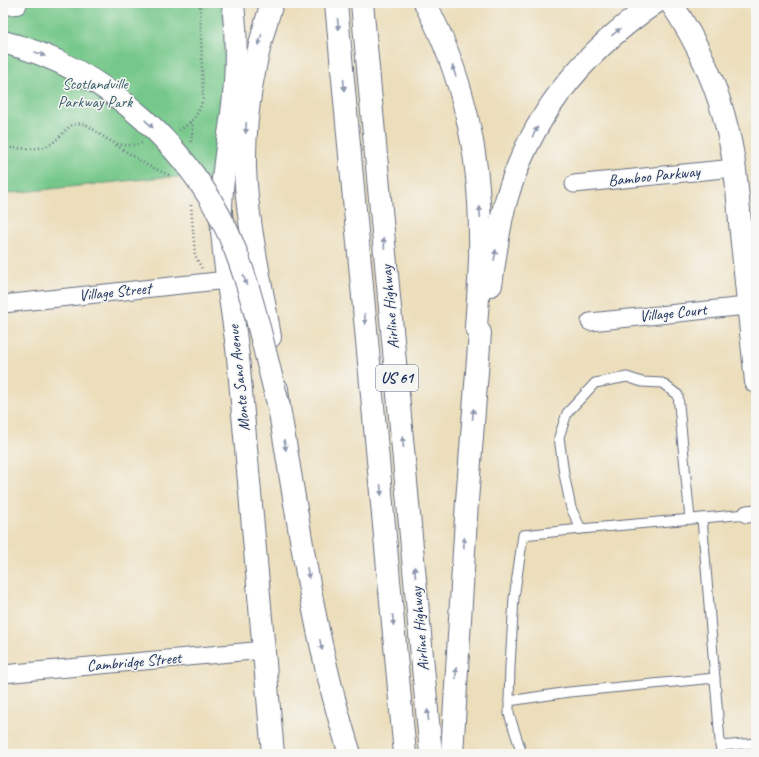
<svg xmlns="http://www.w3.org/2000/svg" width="759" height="757" viewBox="0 0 759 757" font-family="Caveat,sans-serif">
<rect width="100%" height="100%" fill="#f6f6f2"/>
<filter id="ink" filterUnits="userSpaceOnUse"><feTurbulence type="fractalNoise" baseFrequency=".025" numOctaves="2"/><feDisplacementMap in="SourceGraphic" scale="8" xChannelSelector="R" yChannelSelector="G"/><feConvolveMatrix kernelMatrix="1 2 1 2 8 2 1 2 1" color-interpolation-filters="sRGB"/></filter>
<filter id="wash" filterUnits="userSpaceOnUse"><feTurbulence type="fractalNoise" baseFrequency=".012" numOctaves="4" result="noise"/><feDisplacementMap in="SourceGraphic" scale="16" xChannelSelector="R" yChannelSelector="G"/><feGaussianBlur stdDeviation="0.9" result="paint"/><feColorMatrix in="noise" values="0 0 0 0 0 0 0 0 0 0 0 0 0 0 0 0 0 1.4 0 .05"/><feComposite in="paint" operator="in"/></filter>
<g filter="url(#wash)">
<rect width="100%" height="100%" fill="#ecdebb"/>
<path fill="#76c88a" stroke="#487c74" d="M3 3H224L225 85 213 179 164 177 3 194Z"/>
</g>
<g filter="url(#ink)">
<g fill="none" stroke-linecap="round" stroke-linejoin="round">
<g stroke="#646c7f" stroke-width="11">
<g id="service">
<path d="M702 518 721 754"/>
<path d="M581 529 571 508 564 474 559 437 567 413 595 383 627 377 642 382 662 383 678 395 690 519"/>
<path d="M509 701 569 692 715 678"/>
<path d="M720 746 756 743"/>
<path d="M522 754 509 714V701L510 666 514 598 523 535 581 529 747 514"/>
</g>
</g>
<g stroke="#646c7f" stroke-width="19">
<g id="minor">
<path d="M574 184 734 168"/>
<path d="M3 304 227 280"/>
<path d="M590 322 756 305"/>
<path d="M747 514 756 513"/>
<path d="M3 674 264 650"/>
</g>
</g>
<g stroke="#646c7f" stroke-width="24">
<g id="tertiary">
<path d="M233 3C237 39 237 76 232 113 228 145 221 178 221 211 222 260 233 308 238 357 250 490 262 622 273 754"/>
<path d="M671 3C698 43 717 85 728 132 737 168 738 206 742 243 747 289 751 335 756 382"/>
</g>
</g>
<g stroke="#646c7f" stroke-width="24">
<g id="trunk">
<path d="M336 3 405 754"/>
<path d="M362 3 431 754"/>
</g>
</g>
<g stroke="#646c7f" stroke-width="24">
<g id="motorway">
<path d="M425 3C463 75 480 155 480 236 481 267 478 297 476 327L480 333 467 501 452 754"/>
<path d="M3 4 16 3"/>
<path d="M491 285C495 258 498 230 505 204 529 118 582 53 655 3"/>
<path d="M270 337C261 282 247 223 245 168 244 110 254 58 272 3"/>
<path d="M277 389 279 407C299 523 314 641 350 754"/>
</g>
</g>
<g stroke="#646c7f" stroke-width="2.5" stroke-dasharray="1 3" stroke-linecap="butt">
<path d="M190 122 193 126 191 142"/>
<path d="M179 130C192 124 200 112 203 98L200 3"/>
<path d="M116 145 147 165 171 176"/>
<path d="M3 147C15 148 38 151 49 145 64 138 67 118 87 125 108 139 115 150 142 143"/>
<path d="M191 205 195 255 202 269"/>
</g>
<use href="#service" stroke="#fff" stroke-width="9"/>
<use href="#minor" stroke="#fff" stroke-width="17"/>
<use href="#tertiary" stroke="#fff" stroke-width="22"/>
<use href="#trunk" stroke="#fff" stroke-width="22"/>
<use href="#motorway" stroke="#fff" stroke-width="22"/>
<g stroke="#646c7f" stroke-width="24" stroke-linecap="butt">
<path id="motorway-bridge" d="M3 42C105 67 199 153 236 252 255 302 265 355 279 407"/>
</g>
<use href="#motorway-bridge" stroke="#fff" stroke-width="22"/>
</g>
<defs><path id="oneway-solid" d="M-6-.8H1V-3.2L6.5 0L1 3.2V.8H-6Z"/></defs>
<g fill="#8d97ae">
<use href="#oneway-solid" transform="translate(338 24) rotate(85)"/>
<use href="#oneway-solid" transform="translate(616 32) rotate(-40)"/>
<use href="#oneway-solid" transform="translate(260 40) rotate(106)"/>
<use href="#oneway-solid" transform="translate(40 54) rotate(22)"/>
<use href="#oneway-solid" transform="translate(454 71) rotate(-108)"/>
<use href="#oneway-solid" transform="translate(344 85) rotate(85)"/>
<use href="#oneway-solid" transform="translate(149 124) rotate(44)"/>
<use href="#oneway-solid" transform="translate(246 128) rotate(93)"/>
<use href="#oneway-solid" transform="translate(535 132) rotate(-61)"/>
<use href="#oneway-solid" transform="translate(480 212) rotate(-93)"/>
<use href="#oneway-solid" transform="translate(384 243) rotate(-95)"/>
<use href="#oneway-solid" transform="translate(495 255) rotate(-81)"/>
<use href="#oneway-solid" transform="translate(245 280) rotate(73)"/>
<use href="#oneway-solid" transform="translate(365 319) rotate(85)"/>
<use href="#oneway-solid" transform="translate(473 414) rotate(-85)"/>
<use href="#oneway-solid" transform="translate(403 442) rotate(-95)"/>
<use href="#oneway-solid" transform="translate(285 445) rotate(80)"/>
<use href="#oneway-solid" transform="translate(381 490) rotate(85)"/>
<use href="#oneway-solid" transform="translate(464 543) rotate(-87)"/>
<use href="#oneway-solid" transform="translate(415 572) rotate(-95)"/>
<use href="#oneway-solid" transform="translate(308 573) rotate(80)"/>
<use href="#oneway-solid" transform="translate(393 620) rotate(85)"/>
<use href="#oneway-solid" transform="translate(321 645) rotate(78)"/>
<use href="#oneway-solid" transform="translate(456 673) rotate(-87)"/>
<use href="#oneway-solid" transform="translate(428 715) rotate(-95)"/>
</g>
</g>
<g text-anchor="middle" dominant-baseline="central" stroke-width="3" stroke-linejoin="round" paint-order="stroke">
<rect fill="#f6f6f2" stroke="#5d6b8a" stroke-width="1" x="376" y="365" width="42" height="26" rx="3"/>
<g font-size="15" font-weight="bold" fill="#1b2f5e">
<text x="397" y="378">US 61</text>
</g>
<g font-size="16" fill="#365d6b" stroke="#f6f6f2">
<text x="95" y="84">Scotlandville<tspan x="95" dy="18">Parkway Park</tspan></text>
</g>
<g font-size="16" fill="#1b2f5e" stroke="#f6f6f2">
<text transform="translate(654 176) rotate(-6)">Bamboo Parkway</text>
<text transform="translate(115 292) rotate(-6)">Village Street</text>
<text transform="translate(390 307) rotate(-95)">Airline Highway</text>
<text transform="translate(673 313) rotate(-6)">Village Court</text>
<text transform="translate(239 378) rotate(-96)">Monte Sano Avenue</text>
<text transform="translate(420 629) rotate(-95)">Airline Highway</text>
<text transform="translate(134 662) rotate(-5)">Cambridge Street</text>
</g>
</g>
<rect width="759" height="757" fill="none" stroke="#f6f6f2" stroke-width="16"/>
</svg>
